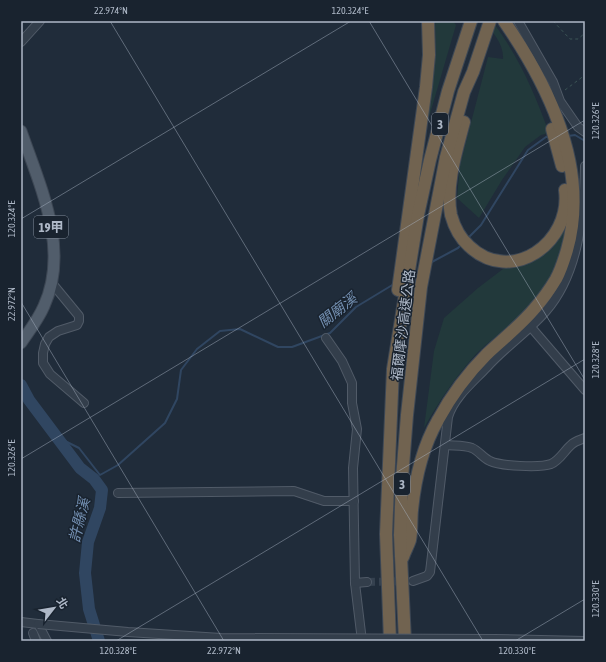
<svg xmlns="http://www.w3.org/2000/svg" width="606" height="662" viewBox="0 0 606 662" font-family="'Asap Condensed','Noto Sans TC',sans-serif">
<rect width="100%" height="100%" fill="#202c3a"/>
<g fill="#22393b">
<path d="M435 21H453L456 25 425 131C431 95 437 58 435 21Z"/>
<path d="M484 21H492C518 55 535 93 549 133L541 135 525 147 502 180 479 218 457 198 460 165 488 57 503 59C504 44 493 33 484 21Z"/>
<path d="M570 212C566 254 548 288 519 317 506 330 490 340 477 353 456 376 439 401 424 428L434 351 444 318 478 288 503 269 531 259Z"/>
</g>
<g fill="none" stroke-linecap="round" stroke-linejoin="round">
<g stroke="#304661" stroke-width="2">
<path d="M568 136 575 135 585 141"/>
<path d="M467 239 481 225 528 150 546 137H549"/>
<path d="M430 263 458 248 461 245"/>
<path d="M57 437 79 448 100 475 118 465 165 423 177 399 181 370 197 349 220 331 240 329 278 347H292L330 333 356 307 394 284"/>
</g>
<path stroke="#304661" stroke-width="12" d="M21 385 29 400 80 468 94 479 102 490 100 508 88 542 85 573 89 609 99 641"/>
<path stroke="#35414f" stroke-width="8" stroke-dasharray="8 4" stroke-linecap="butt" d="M367 582 413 581"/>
<g stroke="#515b68" stroke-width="10">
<g id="minor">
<path d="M518 21 553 82 560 101 578 127 585 132"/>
<path d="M21 42 40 21"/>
<path d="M51 282 79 316V321L77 325 58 331 49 337 45 344 43 353V363L50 374 84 403"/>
<path d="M530 326 585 390"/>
<path d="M326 338 342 361 352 383V403L357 429 353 468 355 583 362 641"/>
<path d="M445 445C453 446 464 445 472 448 479 451 483 458 490 461 500 466 540 468 551 464 560 460 564 451 571 445 575 441 580 440 585 438"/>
<path d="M118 493 294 491 324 501H354"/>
<path d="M413 581 427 576 430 572 448 417C454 397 473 382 487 367 505 347 529 331 546 311 579 273 584 214 585 166"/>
<path d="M355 583 367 582"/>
<path d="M21 622 38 624 47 641"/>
<path d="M33 633 36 641"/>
</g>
</g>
<g stroke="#3d4754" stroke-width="13">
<path id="major" d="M21 131C40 186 70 249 44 306 38 320 29 331 21 343"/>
</g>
<g stroke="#3e4855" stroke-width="14">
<g id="highway">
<path d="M464 122C457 149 445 186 451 215 454 226 460 238 469 246 511 286 572 243 565 190"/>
<path d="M552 129 562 166"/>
<path d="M398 290 426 87 429 55 428 21"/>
<path d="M403 557C405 551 408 546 410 540 412 530 411 519 412 510 415 479 423 446 438 420 451 396 468 373 487 354 503 339 521 325 535 308 543 299 550 289 556 279 561 270 564 260 567 250 590 170 549 86 504 21"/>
<path d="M390 641 386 534 393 369 418 215 430 160 448 91 471 21"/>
<path d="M405 641 400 535 402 479 407 415 421 287 446 157 464 92 473 72 490 21"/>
</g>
</g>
<g stroke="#3c5556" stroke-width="1" stroke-dasharray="3 3" stroke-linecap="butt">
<path d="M553 21 570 39H578L585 33"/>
<path d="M565 90 585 75"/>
</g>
<use href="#minor" stroke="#333e4b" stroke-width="8"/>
<use href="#major" stroke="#515d6b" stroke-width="11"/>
<use href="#highway" stroke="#716350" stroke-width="12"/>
<g stroke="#515b68" stroke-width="10" stroke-linecap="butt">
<path id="minor-bridge" d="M38 624 128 632 221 638 495 639 585 641"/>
</g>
<use href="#minor-bridge" stroke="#333e4b" stroke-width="8"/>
</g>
<path fill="none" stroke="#aeb8c7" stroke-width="1" stroke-opacity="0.45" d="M110 21 483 641M369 21 585 380M21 219 351 21M21 302 224 641M21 459 585 120M116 641 585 359M515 641 585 599"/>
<g text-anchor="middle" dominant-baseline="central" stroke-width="3" stroke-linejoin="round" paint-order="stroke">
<g fill="#19232f" stroke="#818b99" stroke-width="1">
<rect x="432" y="113" width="16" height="22" rx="3"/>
<rect x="34" y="216" width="34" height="22" rx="3"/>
<rect x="394" y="473" width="16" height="22" rx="3"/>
</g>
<g font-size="13" font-weight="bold" fill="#aeb8c7">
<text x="440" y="124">3</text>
<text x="51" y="227">19甲</text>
<text x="402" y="484">3</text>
</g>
<g font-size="14" fill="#aeb8c7" stroke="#19232f">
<text transform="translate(403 325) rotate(-83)">福爾摩沙高速公路</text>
</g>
<g font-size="15" font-style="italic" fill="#7490b2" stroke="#19232f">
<text transform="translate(337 310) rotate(-38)">關廟溪</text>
<text transform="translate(79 520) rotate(-76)">許縣溪</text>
</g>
</g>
<rect width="606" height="662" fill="none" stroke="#19232f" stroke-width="44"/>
<g transform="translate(54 608) rotate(59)" stroke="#19232f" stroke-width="3" paint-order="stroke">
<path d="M0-3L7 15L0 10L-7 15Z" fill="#aeb8c7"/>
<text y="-6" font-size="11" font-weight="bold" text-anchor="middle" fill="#aeb8c7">北</text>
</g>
<rect x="22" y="22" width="562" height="618" fill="none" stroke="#aeb8c7" stroke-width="1.5"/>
<g font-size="10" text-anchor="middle" fill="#aeb8c7">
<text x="111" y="14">22.974°N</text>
<text x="350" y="14">120.324°E</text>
<text transform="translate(595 121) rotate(-90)" y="4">120.326°E</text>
<text transform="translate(11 219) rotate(-90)" y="4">120.324°E</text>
<text transform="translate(11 304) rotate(-90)" y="4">22.972°N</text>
<text transform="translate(595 360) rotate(-90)" y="4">120.328°E</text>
<text transform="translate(11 458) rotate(-90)" y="4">120.326°E</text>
<text transform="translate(595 599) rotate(-90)" y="4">120.330°E</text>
<text x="118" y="654">120.328°E</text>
<text x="224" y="654">22.972°N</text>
<text x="517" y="654">120.330°E</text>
</g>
</svg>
